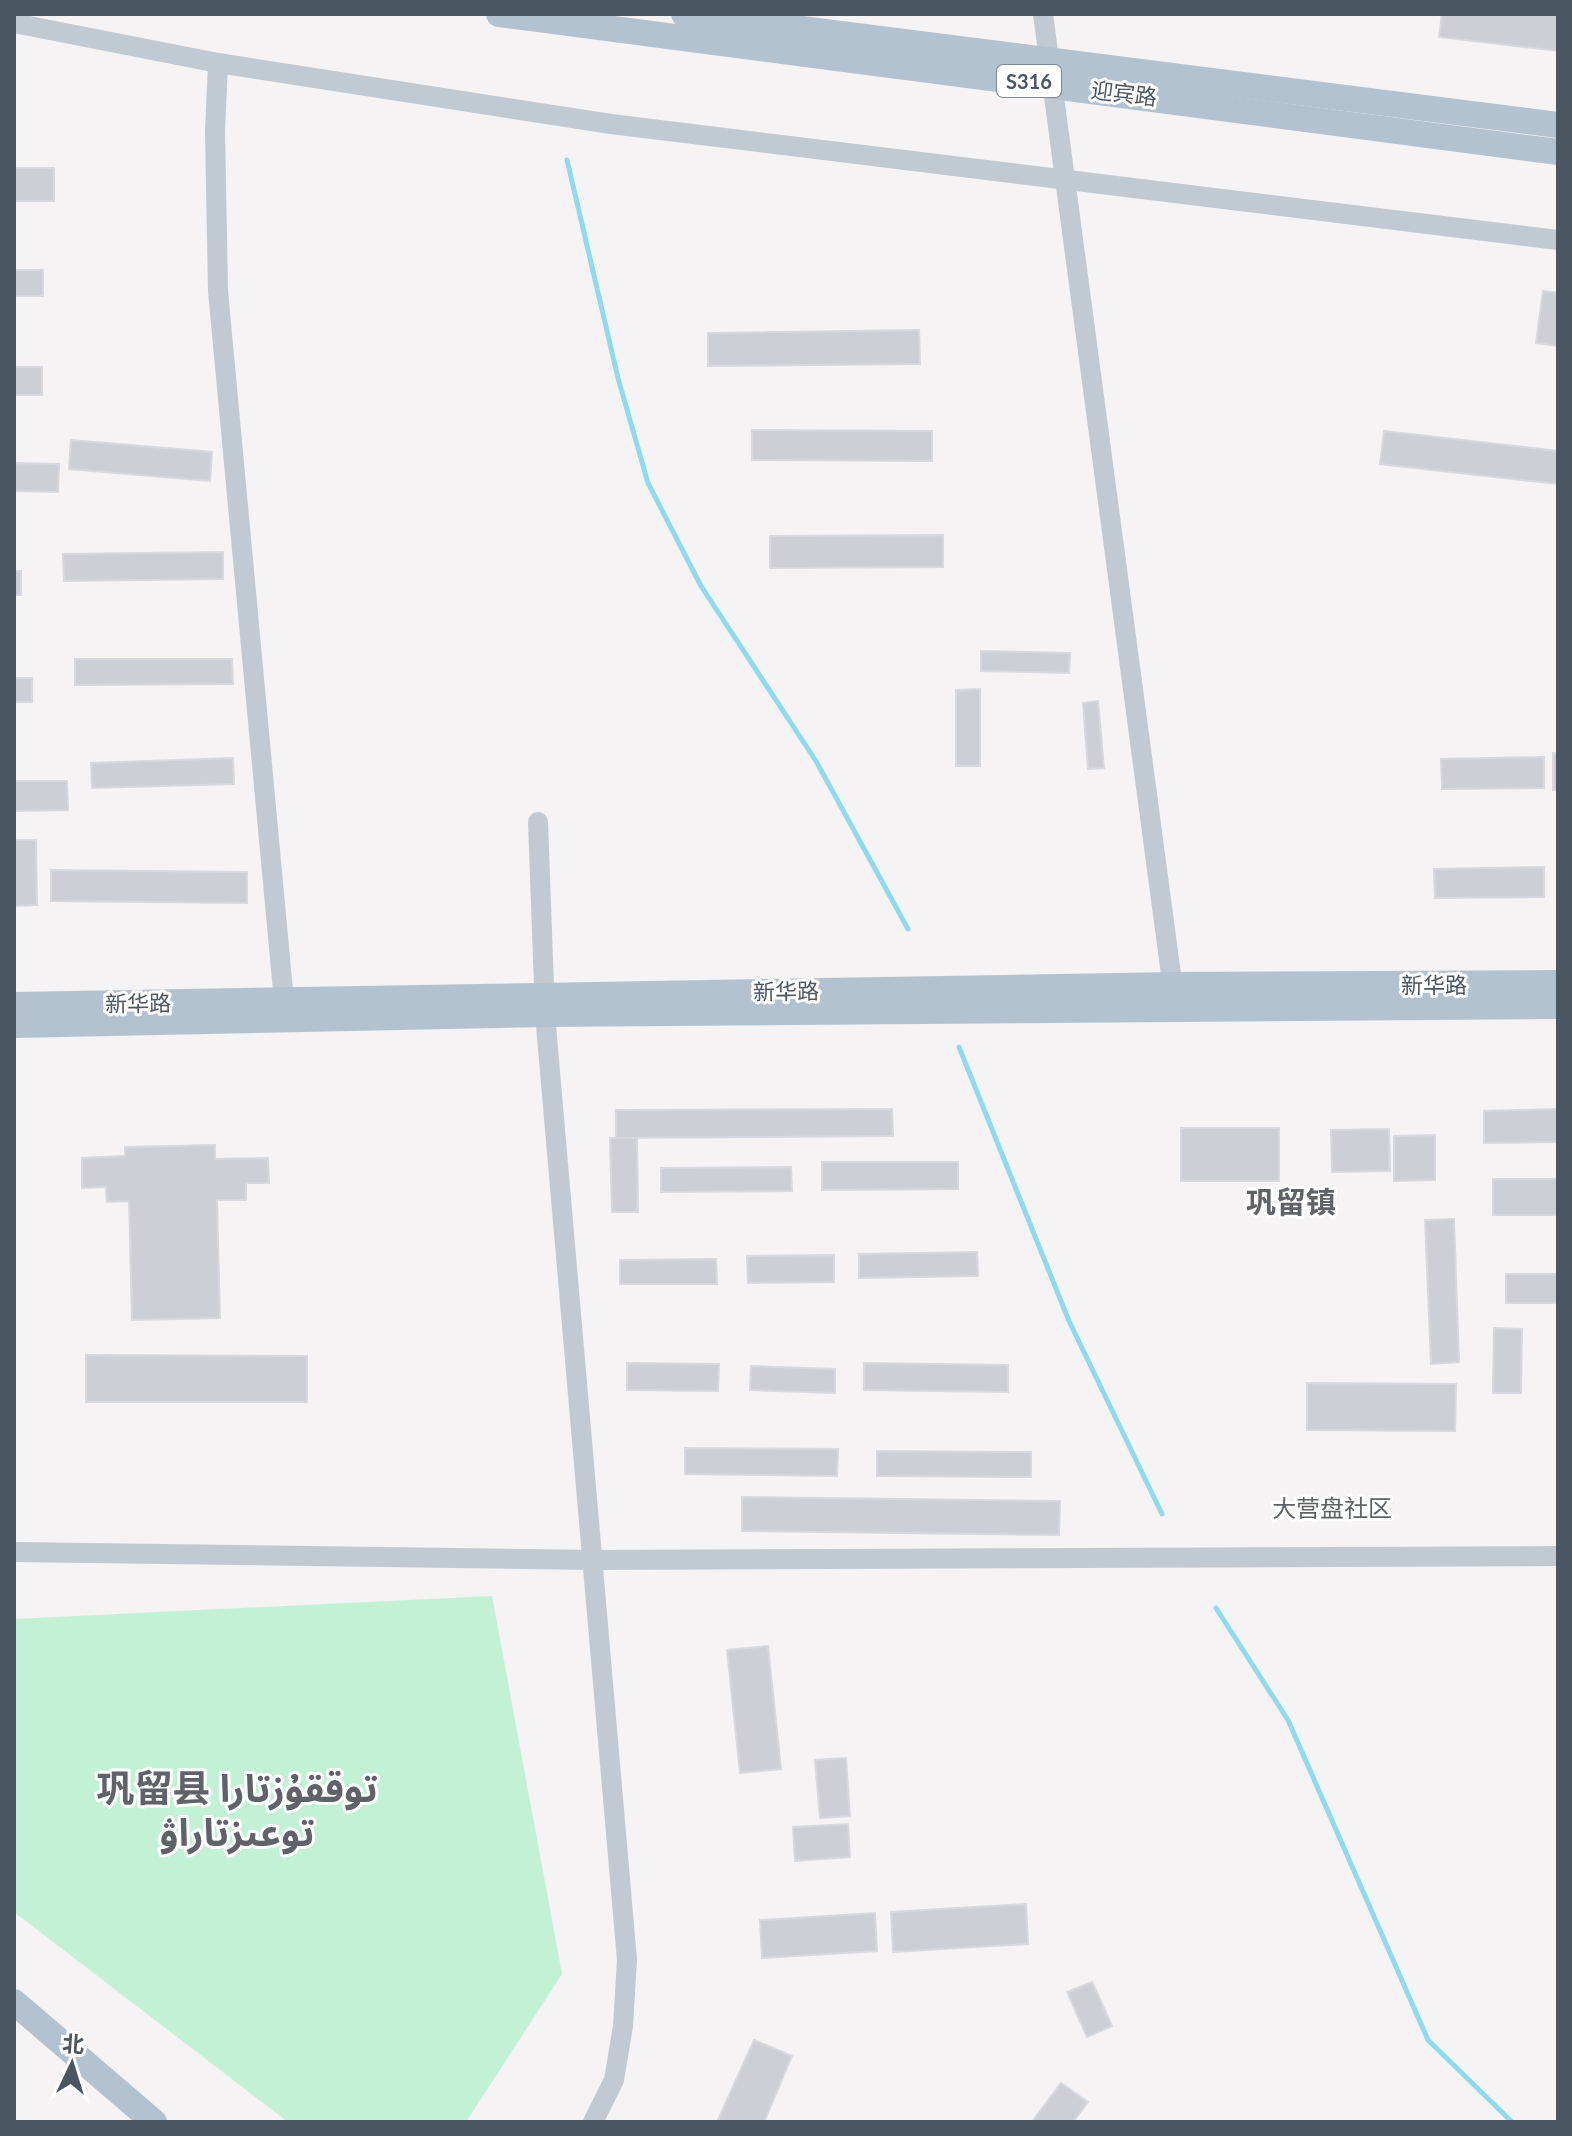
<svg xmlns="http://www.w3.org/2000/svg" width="1572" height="2136" viewBox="0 0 1572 2136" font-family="Lato,'Noto Sans Arabic','Noto Sans SC',sans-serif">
<rect width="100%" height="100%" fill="#f5f3f3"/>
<path fill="#c3f1d5" d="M492 1596 562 1974 466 2122H288L14 1912V1619Z"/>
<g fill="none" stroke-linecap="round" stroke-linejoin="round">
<g stroke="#90daee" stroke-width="5">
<path d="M567 160 618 378 648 483 701 586 816 761 908 929"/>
<path d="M959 1047 1069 1321 1162 1514"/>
<path d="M1216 1608 1288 1720 1428 2040 1512 2122"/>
</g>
</g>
<g fill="#cdcfd5" stroke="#d7d9de" stroke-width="2">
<path d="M1442 14H1558V51L1439 37Z"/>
<rect x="14" y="168" width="40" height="33"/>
<rect x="14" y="270" width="29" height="26"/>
<path d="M1543 291 1558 293V346L1536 343Z"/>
<path d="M919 330 920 364 708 366V333Z"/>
<rect x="14" y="367" width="28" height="28"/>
<path d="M752 430 932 431V461L752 460Z"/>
<path d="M1384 431 1558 451V484L1380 464Z"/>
<path d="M71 440 212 452 210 481 69 469Z"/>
<path d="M14 463 59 464 58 492 14 491Z"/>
<path d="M943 535V567L770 568V536Z"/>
<path d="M223 552V579L64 581 63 554Z"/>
<rect x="14" y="571" width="7" height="24"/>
<path d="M981 651 1070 653 1069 673 981 671Z"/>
<path d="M75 659H232L233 684 75 685Z"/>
<rect x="14" y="678" width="18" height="24"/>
<path d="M980 689V766H956V690Z"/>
<path d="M1098 701 1104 768 1088 769 1083 703Z"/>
<rect x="1553" y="753" width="5" height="37"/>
<path d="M1544 757V788L1442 789 1441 759Z"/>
<path d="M233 758 234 784 92 788 91 763Z"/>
<path d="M14 781H67L68 810 14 811Z"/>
<path d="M14 840H36L37 905 14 906Z"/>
<path d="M1544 867V897L1435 898 1434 869Z"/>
<path d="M51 870 247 872V903L51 901Z"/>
<path d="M892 1109 893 1136 616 1138V1110Z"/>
<path d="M1558 1109V1142L1484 1143V1111Z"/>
<rect x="1181" y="1128" width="98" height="53"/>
<path d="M1389 1129 1390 1171 1332 1172 1331 1130Z"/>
<path d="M1435 1135V1180L1394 1181V1136Z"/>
<path d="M610 1138H637L638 1212H612Z"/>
<path d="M215 1145V1159L268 1158 269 1183H246V1200H217L220 1318 132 1320 129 1201 107 1202 106 1187 82 1188V1158L125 1156V1147Z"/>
<path d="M822 1162H958V1189L822 1190Z"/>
<path d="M791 1167 792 1191 661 1192V1168Z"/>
<rect x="1493" y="1179" width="65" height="36"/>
<path d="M1454 1219 1459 1362 1431 1364 1425 1220Z"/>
<path d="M977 1252 978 1276 859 1278V1254Z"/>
<path d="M834 1255V1282L748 1283 747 1256Z"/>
<path d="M716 1259 717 1284H620V1260Z"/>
<rect x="1506" y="1274" width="52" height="29"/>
<path d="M1494 1328 1522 1329 1521 1393H1493Z"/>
<path d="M86 1355 307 1356V1402H86Z"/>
<path d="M627 1363 719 1364 718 1391 627 1390Z"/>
<path d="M864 1363 1008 1365V1392L864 1390Z"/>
<path d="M751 1366 835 1369V1393L750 1390Z"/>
<path d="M1307 1383 1456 1384 1455 1431 1307 1430Z"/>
<path d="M685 1448 838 1449 837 1476 685 1474Z"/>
<path d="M877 1451 1031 1452V1477L877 1476Z"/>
<path d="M742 1497 1060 1501 1059 1535 742 1531Z"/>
<path d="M768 1646 781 1769 740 1773 727 1650Z"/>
<path d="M846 1758 850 1816 820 1818 815 1760Z"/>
<path d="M848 1824 850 1857 795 1861 793 1827Z"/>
<path d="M1026 1904 1028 1944 893 1952 891 1912Z"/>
<path d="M875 1913 877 1951 762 1958 760 1920Z"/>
<path d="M1092 1982 1112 2026 1087 2037 1067 1992Z"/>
<path d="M754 2040 792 2056 764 2122H717Z"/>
<path d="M1061 2083 1088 2102 1073 2122H1032Z"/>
</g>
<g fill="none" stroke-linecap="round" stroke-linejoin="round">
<g stroke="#c1cad2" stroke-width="20">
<path d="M1043 14 1174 997"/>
<path d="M14 23 218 63 611 124 1558 240"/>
<path d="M218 63 215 131 218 291 285 1012"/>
<path d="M538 822 545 1014 627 1960 623 2026 614 2080 593 2122"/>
<path d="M14 1552 592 1560 1558 1556"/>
</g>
<g stroke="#b3c2d1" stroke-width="26">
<path d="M499 14 1558 152"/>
<path d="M684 14 1558 125"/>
<path d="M14 1005 1173 985 1558 983"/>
<path d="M14 1025 545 1014 1558 1006"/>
<path d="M14 2002 154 2122"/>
</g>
</g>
<g text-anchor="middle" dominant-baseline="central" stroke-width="6" stroke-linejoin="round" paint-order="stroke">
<rect fill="#fff" stroke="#808990" stroke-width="2" x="997" y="65" width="64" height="32" rx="6"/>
<g font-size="20" font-weight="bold" fill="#4a5661">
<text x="1029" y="81">S316</text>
</g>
<g font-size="22" fill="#4a5661" stroke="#fff">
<text transform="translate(1124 93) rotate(7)">迎宾路</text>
<text x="1434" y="984">新华路</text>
<text transform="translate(786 991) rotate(-1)">新华路</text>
<text transform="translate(138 1003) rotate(-1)">新华路</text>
</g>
<g font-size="24" fill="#5f6368" stroke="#fff">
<text x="1332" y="1507">大营盘社区</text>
</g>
<g font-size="30" font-weight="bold" fill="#5f6368" stroke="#fff">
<text x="1291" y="1201">巩留镇</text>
</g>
<g font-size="38" font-weight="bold" fill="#5f6368" stroke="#fff">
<text x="237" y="1787">巩留县 توققۇزتارا<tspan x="237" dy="44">توعىزتاراۋ</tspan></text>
</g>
</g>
<rect width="1572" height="2136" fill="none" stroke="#4a5661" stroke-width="32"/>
<g transform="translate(72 2064) rotate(4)" stroke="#ffffff" stroke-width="6" paint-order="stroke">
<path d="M0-6L14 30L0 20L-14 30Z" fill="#4a5661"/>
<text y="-12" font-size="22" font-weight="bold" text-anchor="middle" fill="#4a5661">北</text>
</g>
</svg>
